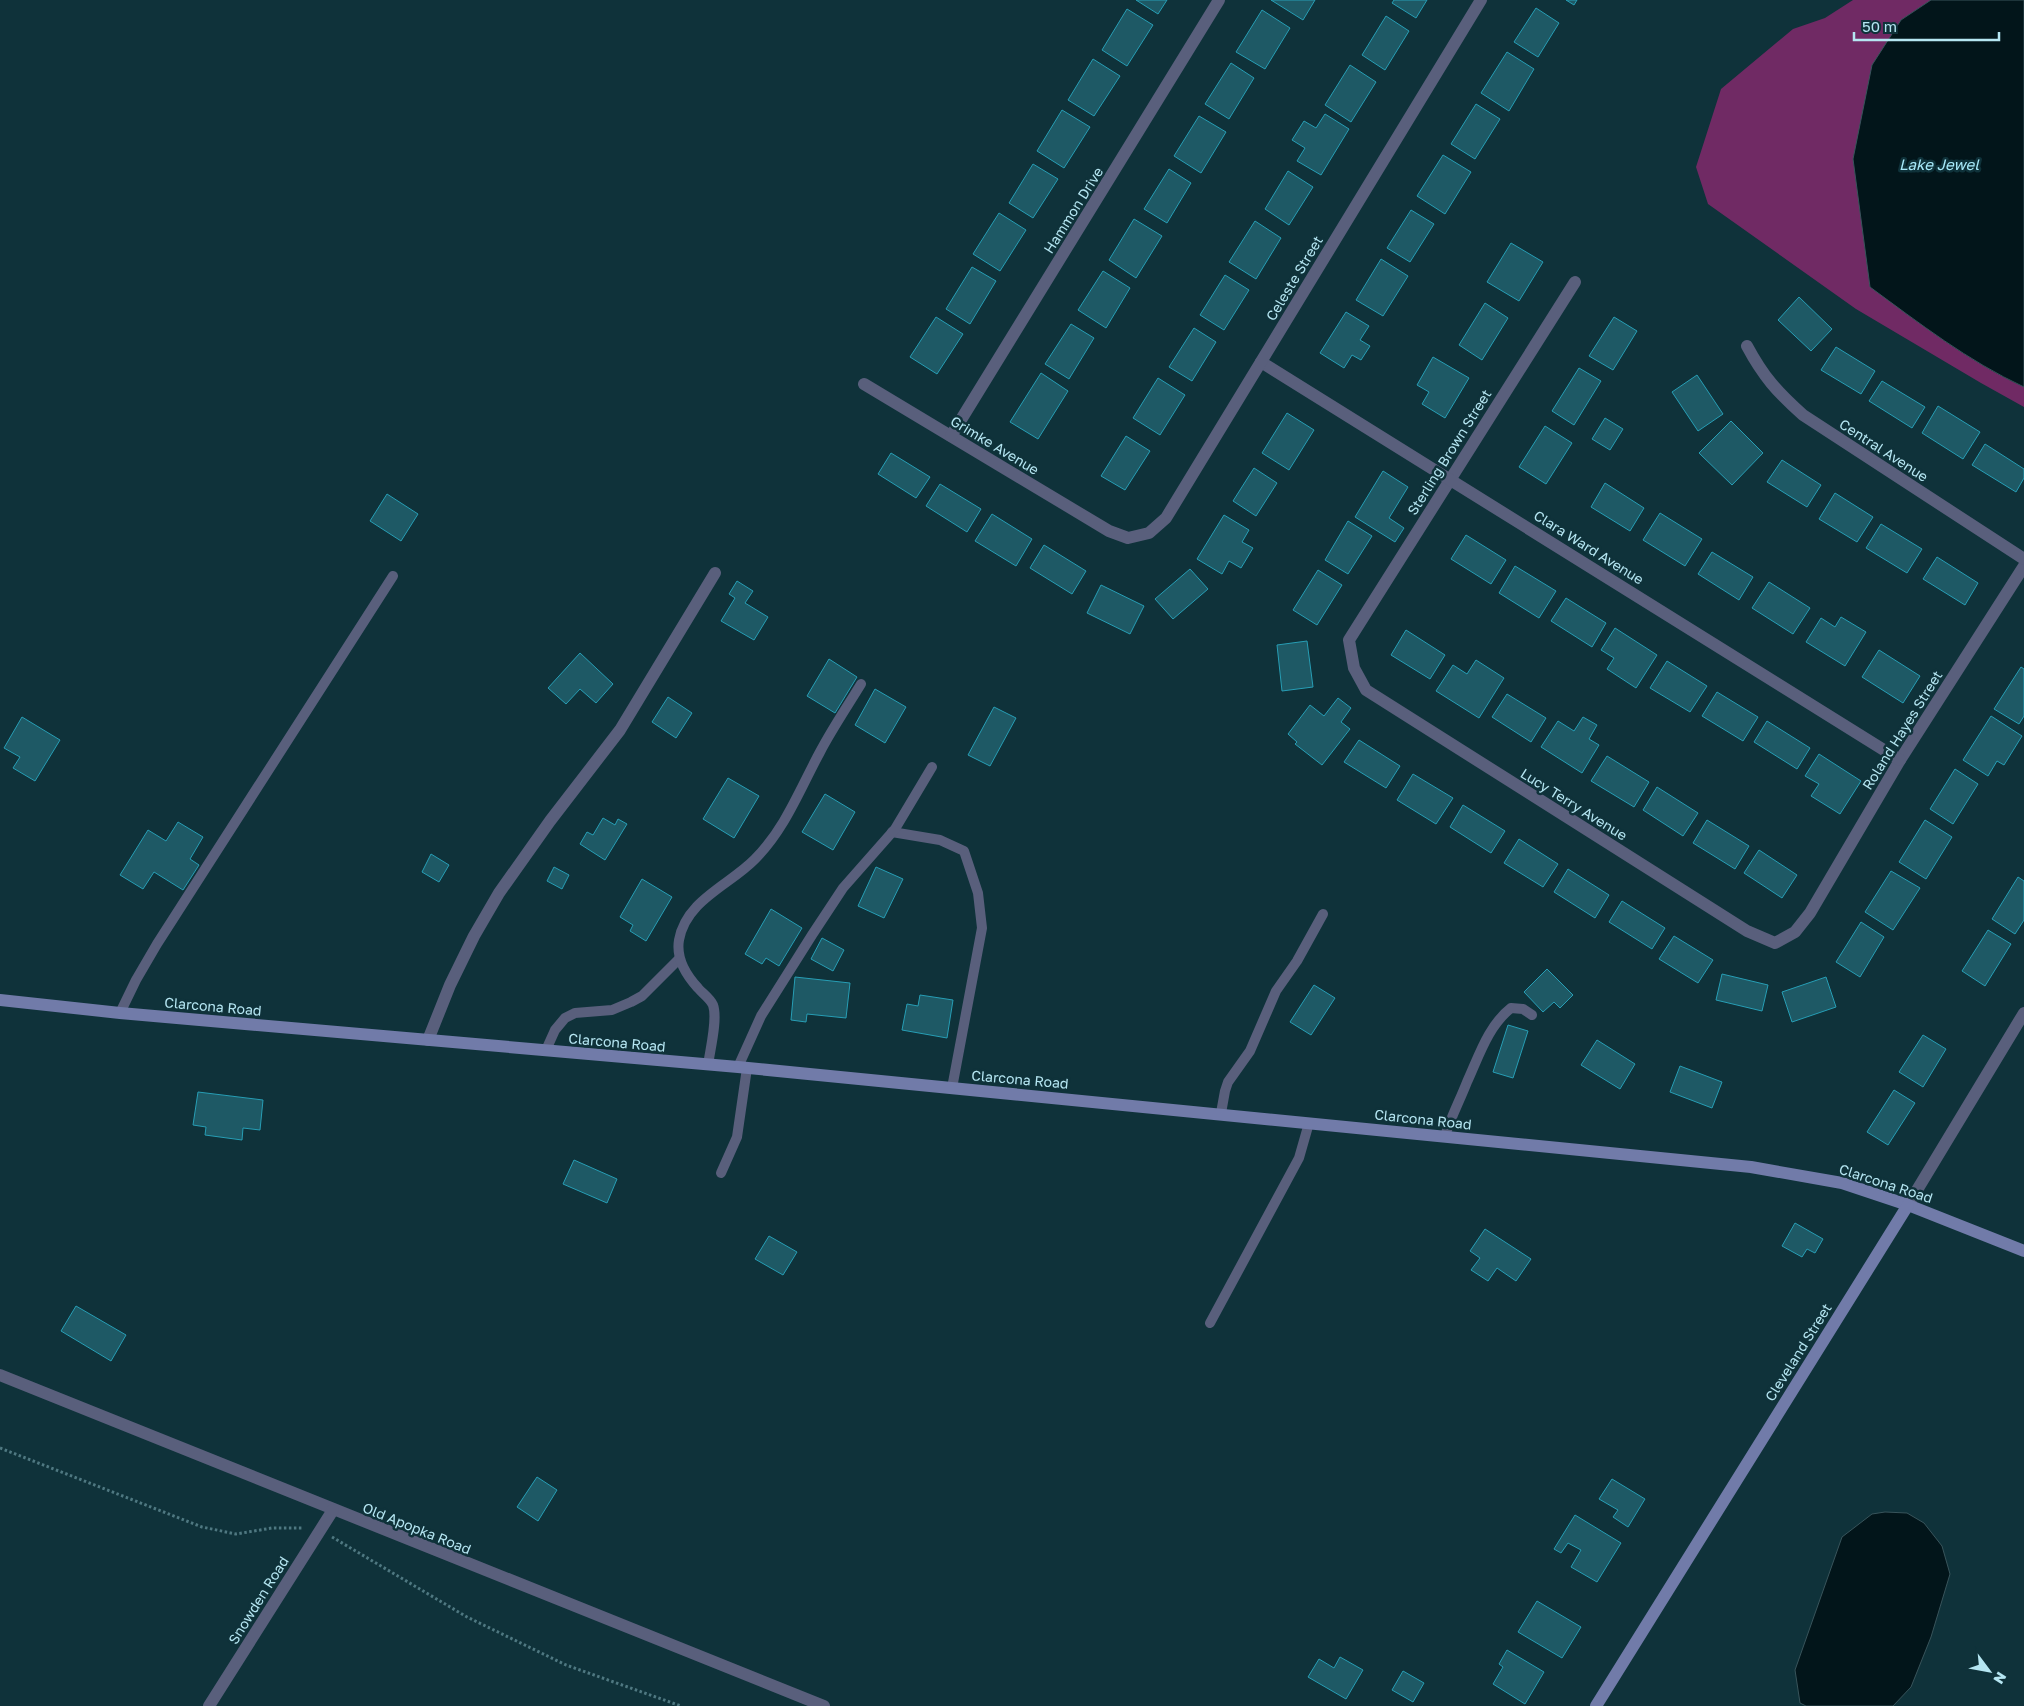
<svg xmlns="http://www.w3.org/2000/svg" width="2024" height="1706" viewBox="0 0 2024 1706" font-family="'Golos Text',sans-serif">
<rect width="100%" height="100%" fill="#0f323a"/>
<path fill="#702a64" d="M1853 0H1931L1901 20 1870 286C1919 323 1968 361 2024 387V407L1981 383 1856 309 1708 204 1696 167 1721 89 1793 29 1825 18Z"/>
<g fill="#02151a" stroke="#38545b">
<path d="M1931 0H2024V387C1968 361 1919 323 1870 287L1853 159 1872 65 1901 20Z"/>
<path d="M1885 1512 1907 1513 1924 1523 1942 1546 1950 1574 1931 1637 1911 1687 1893 1706H1806L1800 1703 1795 1670 1842 1537 1872 1514Z"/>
</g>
<g fill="#1e5965" stroke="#279eb5">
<path d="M1136 0H1167L1158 14Z"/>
<path d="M1271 0H1315L1303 20Z"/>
<path d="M1394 0H1427L1416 18 1392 3Z"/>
<path d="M1566 0H1577L1574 5Z"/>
<path d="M1536 8 1559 23 1538 57 1514 42Z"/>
<path d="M1127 9 1153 25 1127 66 1102 50Z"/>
<path d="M1262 10 1290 28 1265 69 1236 52Z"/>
<path d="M1386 16 1409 31 1385 70 1362 55Z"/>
<path d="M1507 52 1534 69 1509 111 1481 93Z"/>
<path d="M1093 59 1120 76 1094 116 1068 100Z"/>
<path d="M1231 63 1254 78 1229 119 1205 104Z"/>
<path d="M1350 65 1376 82 1351 122 1325 105Z"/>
<path d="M1476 104 1500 119 1475 159 1451 144Z"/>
<path d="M1062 110 1090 127 1064 168 1037 151Z"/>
<path d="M1325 114 1349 129 1321 175 1297 161 1305 148 1292 140 1304 121 1316 128Z"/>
<path d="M1199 116 1226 132 1201 173 1174 156Z"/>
<path d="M1443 155 1471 172 1445 214 1417 196Z"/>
<path d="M1033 164 1058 179 1033 218 1009 203Z"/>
<path d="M1169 169 1191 183 1167 223 1144 209Z"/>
<path d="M1288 171 1313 187 1289 225 1265 209Z"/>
<path d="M1411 210 1434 224 1410 262 1387 248Z"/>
<path d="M999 213 1026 230 1000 271 973 254Z"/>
<path d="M1134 219 1162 236 1136 278 1109 260Z"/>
<path d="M1255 221 1281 238 1256 279 1229 262Z"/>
<path d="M1511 243 1543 262 1519 301 1487 282Z"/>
<path d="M1381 259 1408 276 1383 316 1356 300Z"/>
<path d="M972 267 996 281 970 324 946 309Z"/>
<path d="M1103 271 1130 288 1106 328 1078 310Z"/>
<path d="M1225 275 1249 290 1224 330 1200 315Z"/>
<path d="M1799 297 1832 329 1811 351 1778 320Z"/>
<path d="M1485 303 1508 318 1482 360 1459 345Z"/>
<path d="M1346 312 1369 326 1360 340 1370 346 1361 360 1352 355 1344 368 1320 353Z"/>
<path d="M936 317 963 334 937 374 910 357Z"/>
<path d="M1614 317 1637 331 1613 370 1589 356Z"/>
<path d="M1071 324 1094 338 1069 379 1045 364Z"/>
<path d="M1194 328 1216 342 1192 381 1169 367Z"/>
<path d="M1836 347 1875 371 1861 394 1821 370Z"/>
<path d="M1433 357 1469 378 1445 418 1422 404 1429 392 1417 385Z"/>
<path d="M1579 368 1601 381 1574 425 1552 411Z"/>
<path d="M1041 373 1068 391 1038 439 1010 422Z"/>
<path d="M1697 375 1723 414 1698 431 1672 392Z"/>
<path d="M1158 378 1185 395 1160 435 1133 418Z"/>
<path d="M1882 381 1925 407 1912 428 1869 401Z"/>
<path d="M1938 406 1980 432 1963 459 1922 433Z"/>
<path d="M1287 413 1314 430 1289 470 1262 453Z"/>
<path d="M1605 418 1623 429 1610 450 1592 439Z"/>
<path d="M1731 421 1763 453 1732 485 1699 453Z"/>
<path d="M1545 426 1572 443 1546 484 1519 467Z"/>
<path d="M1126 436 1150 451 1125 490 1101 476Z"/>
<path d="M1985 444 2024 469V478L2016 492 1972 465Z"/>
<path d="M891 453 930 477 916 498 878 474Z"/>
<path d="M1782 460 1821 485 1807 507 1767 482Z"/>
<path d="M1254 468 1277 483 1256 516 1233 501Z"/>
<path d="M1383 471 1408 487 1389 518 1404 528 1395 542 1355 517Z"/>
<path d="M1605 483 1644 508 1630 531 1591 507Z"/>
<path d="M940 484 981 509 967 532 926 506Z"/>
<path d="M1835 493 1873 517 1857 542 1819 519Z"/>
<path d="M387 494 418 514 401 541 370 521Z"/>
<path d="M1660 513 1702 539 1685 566 1643 540Z"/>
<path d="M992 514 1032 539 1016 566 975 541Z"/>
<path d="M1224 515 1249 530 1242 542 1253 548 1241 568 1229 561 1222 574 1197 559Z"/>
<path d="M1348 521 1372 536 1348 574 1325 560Z"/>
<path d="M1881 524 1922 549 1907 573 1866 548Z"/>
<path d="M1466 535 1506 560 1491 584 1451 559Z"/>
<path d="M1044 545 1086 571 1072 594 1030 568Z"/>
<path d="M1712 552 1753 577 1739 600 1698 574Z"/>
<path d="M1937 557 1978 583 1965 605 1923 579Z"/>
<path d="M1515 566 1556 591 1539 618 1499 593Z"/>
<path d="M1190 569 1208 589 1173 619 1155 599Z"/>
<path d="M1318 570 1342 585 1317 625 1293 610Z"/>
<path d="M737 581 753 591 745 603 768 617 754 640 721 621 735 598 729 594Z"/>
<path d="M1769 582 1810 608 1793 634 1752 608Z"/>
<path d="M1101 585 1144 606 1130 634 1087 613Z"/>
<path d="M1566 598 1606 623 1592 647 1551 621Z"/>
<path d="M1841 617 1866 632 1845 666 1806 642 1821 618 1835 627Z"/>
<path d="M1615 628 1657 655 1636 688 1607 669 1614 658 1601 650Z"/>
<path d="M1406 630 1445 655 1430 679 1391 655Z"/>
<path d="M1307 641 1313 687 1282 691 1277 645Z"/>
<path d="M1879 650 1920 676 1903 703 1862 677Z"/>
<path d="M580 653 613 684 596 703 580 689 566 704 548 688Z"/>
<path d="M829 659 857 677 835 713 807 696Z"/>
<path d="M1476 660 1504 678 1479 718 1436 691 1453 665 1467 674Z"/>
<path d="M1667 661 1707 686 1690 712 1650 688Z"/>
<path d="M2021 667 2024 669V716L2019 724 1994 709Z"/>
<path d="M875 689 906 707 885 743 855 725Z"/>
<path d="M1717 692 1758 717 1743 741 1702 716Z"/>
<path d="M1507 694 1546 718 1531 742 1492 717Z"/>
<path d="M668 697 692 713 676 738 652 722Z"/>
<path d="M1338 698 1351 708 1341 722 1350 729 1322 765 1295 744 1297 742 1288 734 1310 705 1324 716Z"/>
<path d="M994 707 1016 718 990 766 968 755Z"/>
<path d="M1991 716 2022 736 2004 765 1997 761 1988 776 1963 760Z"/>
<path d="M22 717 60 740 35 781 13 768 20 757 4 748Z"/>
<path d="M1583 717 1597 725 1589 739 1599 745 1582 773 1541 747 1558 721 1574 731Z"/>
<path d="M1767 721 1810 748 1797 769 1754 742Z"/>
<path d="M1359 740 1400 766 1386 788 1344 762Z"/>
<path d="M1819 754 1861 781 1840 814 1811 796 1819 784 1805 776Z"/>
<path d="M1607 756 1649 782 1634 807 1591 781Z"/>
<path d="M1955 769 1978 784 1953 824 1930 809Z"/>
<path d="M1413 774 1453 798 1436 824 1397 800Z"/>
<path d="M728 778 759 796 734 838 703 819Z"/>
<path d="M1657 787 1698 813 1683 836 1643 810Z"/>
<path d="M825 794 855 812 833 850 802 832Z"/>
<path d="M1463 805 1505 831 1491 853 1450 827Z"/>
<path d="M603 818 615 825 618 819 627 824 605 860 580 844 587 832 593 835Z"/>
<path d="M1707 820 1749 846 1735 869 1693 843Z"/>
<path d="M1925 820 1952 837 1926 879 1899 862Z"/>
<path d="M178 822 203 837 190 859 199 865 183 890 154 872 143 889 120 875 148 830 166 841Z"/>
<path d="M1519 839 1558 864 1543 887 1504 863Z"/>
<path d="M1759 850 1797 875 1782 898 1744 873Z"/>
<path d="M431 854 449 865 439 882 422 872Z"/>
<path d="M554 867 569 875 562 889 547 881Z"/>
<path d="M876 867 903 879 884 918 858 906Z"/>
<path d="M1568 869 1609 895 1595 918 1554 892Z"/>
<path d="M1891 871 1920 888 1893 930 1865 912Z"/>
<path d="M2018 877 2024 881V920L2015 934 1992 919Z"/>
<path d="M642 879 672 897 646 941 630 931 633 925 620 917Z"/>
<path d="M1622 901 1665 928 1652 949 1609 922Z"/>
<path d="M771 909 802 928 779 966 766 958 762 964 745 954Z"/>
<path d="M1861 922 1884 937 1860 977 1836 962Z"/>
<path d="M1988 930 2011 944 1985 986 1962 971Z"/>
<path d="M1674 936 1713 960 1698 983 1659 959Z"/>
<path d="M822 938 844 950 833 971 811 959Z"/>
<path d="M1547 969 1573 995 1560 1008 1554 1002 1543 1012 1524 992Z"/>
<path d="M1722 974 1768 985 1762 1011 1716 1000Z"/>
<path d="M795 977 850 983 846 1018 807 1014 806 1022 791 1020Z"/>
<path d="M1826 977 1836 1007 1792 1022 1782 992Z"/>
<path d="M1314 985 1335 998 1311 1035 1290 1022Z"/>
<path d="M920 995 953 1000 947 1038 902 1030 907 1004 918 1006Z"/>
<path d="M1508 1025 1528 1031 1513 1078 1493 1072Z"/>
<path d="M1923 1035 1946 1049 1923 1087 1899 1072Z"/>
<path d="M1597 1040 1635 1064 1620 1089 1581 1065Z"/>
<path d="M1680 1066 1722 1082 1712 1108 1670 1092Z"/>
<path d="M1894 1090 1915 1103 1888 1145 1867 1132Z"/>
<path d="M198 1092 263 1100 260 1130 243 1128 242 1140 205 1135 206 1127 193 1125Z"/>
<path d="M574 1160 617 1179 607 1203 563 1184Z"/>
<path d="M1795 1223 1823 1239 1815 1253 1807 1249 1802 1257 1782 1246Z"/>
<path d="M1485 1229 1531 1259 1516 1281 1497 1268 1488 1281 1471 1270 1480 1258 1470 1251Z"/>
<path d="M769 1236 797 1252 783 1275 755 1259Z"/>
<path d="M76 1306 126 1335 111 1361 61 1331Z"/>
<path d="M537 1477 557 1490 538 1521 517 1507Z"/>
<path d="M1612 1479 1645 1499 1628 1527 1613 1517 1618 1510 1599 1499Z"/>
<path d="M1575 1515 1621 1543 1597 1582 1571 1567 1581 1550 1568 1543 1561 1553 1554 1549Z"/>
<path d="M1537 1601 1581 1627 1562 1658 1518 1632Z"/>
<path d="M1507 1650 1544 1672 1525 1704 1493 1684 1503 1667 1499 1664Z"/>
<path d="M1340 1657 1363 1670 1346 1699 1308 1677 1319 1659 1334 1668Z"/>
<path d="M1403 1671 1424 1683 1413 1702 1392 1690Z"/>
</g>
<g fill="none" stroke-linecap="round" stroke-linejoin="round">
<g stroke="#4f7881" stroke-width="3" stroke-dasharray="2.5 2.5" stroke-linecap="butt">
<path d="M0 1448 202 1527 236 1534 272 1528H303"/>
<path d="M332 1537 467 1617 566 1665 681 1706"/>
</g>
<g stroke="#595f7c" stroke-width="10">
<path d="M892 832 940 840 964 851 978 893 982 928 952 1088"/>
<path d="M120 1013 136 980 157 944 393 576"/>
<path d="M546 1050 555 1030 565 1018 575 1013 612 1010 631 1002 642 996 679 959"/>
<path d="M708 1065C710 1050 718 1019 713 1005 710 998 702 993 698 988 686 975 676 958 679 940 686 900 730 885 755 859 785 829 800 789 820 752 832 729 847 707 861 684"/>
<path d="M738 1067 761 1016 812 935 843 888 895 829 932 767"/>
<path d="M1221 1113 1225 1091 1228 1082 1250 1051 1276 991 1297 961 1323 914"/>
<path d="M1445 1136C1451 1117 1460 1100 1467 1082 1479 1056 1488 1026 1511 1008L1523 1009 1532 1015"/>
<path d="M721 1173 737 1137 747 1068"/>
<path d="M1210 1323 1299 1158 1309 1123"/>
</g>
<g stroke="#595f7c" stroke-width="12">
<path d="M1575 282 1349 640 1354 668 1366 690 1747 931 1775 943 1795 932 1810 913 1900 760 2024 566"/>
<path d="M1747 346C1763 376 1777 392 1803 415L2024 559"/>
<path d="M1261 362 1900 760"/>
<path d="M864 384 1109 531 1128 538 1149 533 1166 518 1481 0"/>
<path d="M951 436 1219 0"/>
<path d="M428 1040 450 985 474 936 499 893 550 821 620 730 715 573"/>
<path d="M1908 1205 2024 1013"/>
<path d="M0 1375 824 1706"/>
<path d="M209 1706 333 1510"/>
</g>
<g stroke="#717ba9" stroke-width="12">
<path d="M0 1000 120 1013 738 1067 1751 1167 1842 1183 1908 1205 2024 1251"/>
<path d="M1596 1706 1908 1205"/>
</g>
</g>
<g text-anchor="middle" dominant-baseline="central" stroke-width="5" stroke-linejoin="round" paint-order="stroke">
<g font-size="14" fill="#b5e6f2" stroke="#0f323a">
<text transform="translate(1073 210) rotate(-58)">Hammon Drive</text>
<text transform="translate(1294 278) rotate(-59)">Celeste Street</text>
<text transform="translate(995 445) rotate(31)">Grimke Avenue</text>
<text transform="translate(1884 450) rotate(33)">Central Avenue</text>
<text transform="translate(1449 452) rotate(-58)">Sterling Brown Street</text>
<text transform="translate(1589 547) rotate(32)">Clara Ward Avenue</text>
<text transform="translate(1902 730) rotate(-58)">Roland Hayes Street</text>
<text transform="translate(1574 804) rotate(32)">Lucy Terry Avenue</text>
<text transform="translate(213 1006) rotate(5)">Clarcona Road</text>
<text transform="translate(617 1042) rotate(5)">Clarcona Road</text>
<text transform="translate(1020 1079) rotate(5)">Clarcona Road</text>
<text transform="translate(1423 1119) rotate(6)">Clarcona Road</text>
<text transform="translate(1886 1183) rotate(18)">Clarcona Road</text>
<text transform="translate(1798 1352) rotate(-58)">Cleveland Street</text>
<text transform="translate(417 1528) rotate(22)">Old Apopka Road</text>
<text transform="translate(258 1600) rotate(-58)">Snowden Road</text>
</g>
<g font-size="15" font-style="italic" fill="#a8eafa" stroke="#0f323a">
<text x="1939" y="164">Lake Jewel</text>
</g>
</g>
<g transform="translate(1989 1671) rotate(122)" stroke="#0f323a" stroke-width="4" paint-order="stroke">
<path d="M0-4L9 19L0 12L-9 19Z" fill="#b5e6f2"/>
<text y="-8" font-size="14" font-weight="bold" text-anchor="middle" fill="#b5e6f2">N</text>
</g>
<path d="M1854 32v8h145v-8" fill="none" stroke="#b5e6f2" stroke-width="2.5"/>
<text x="1862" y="32" font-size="15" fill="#b5e6f2" stroke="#0f323a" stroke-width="4" paint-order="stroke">50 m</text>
</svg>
